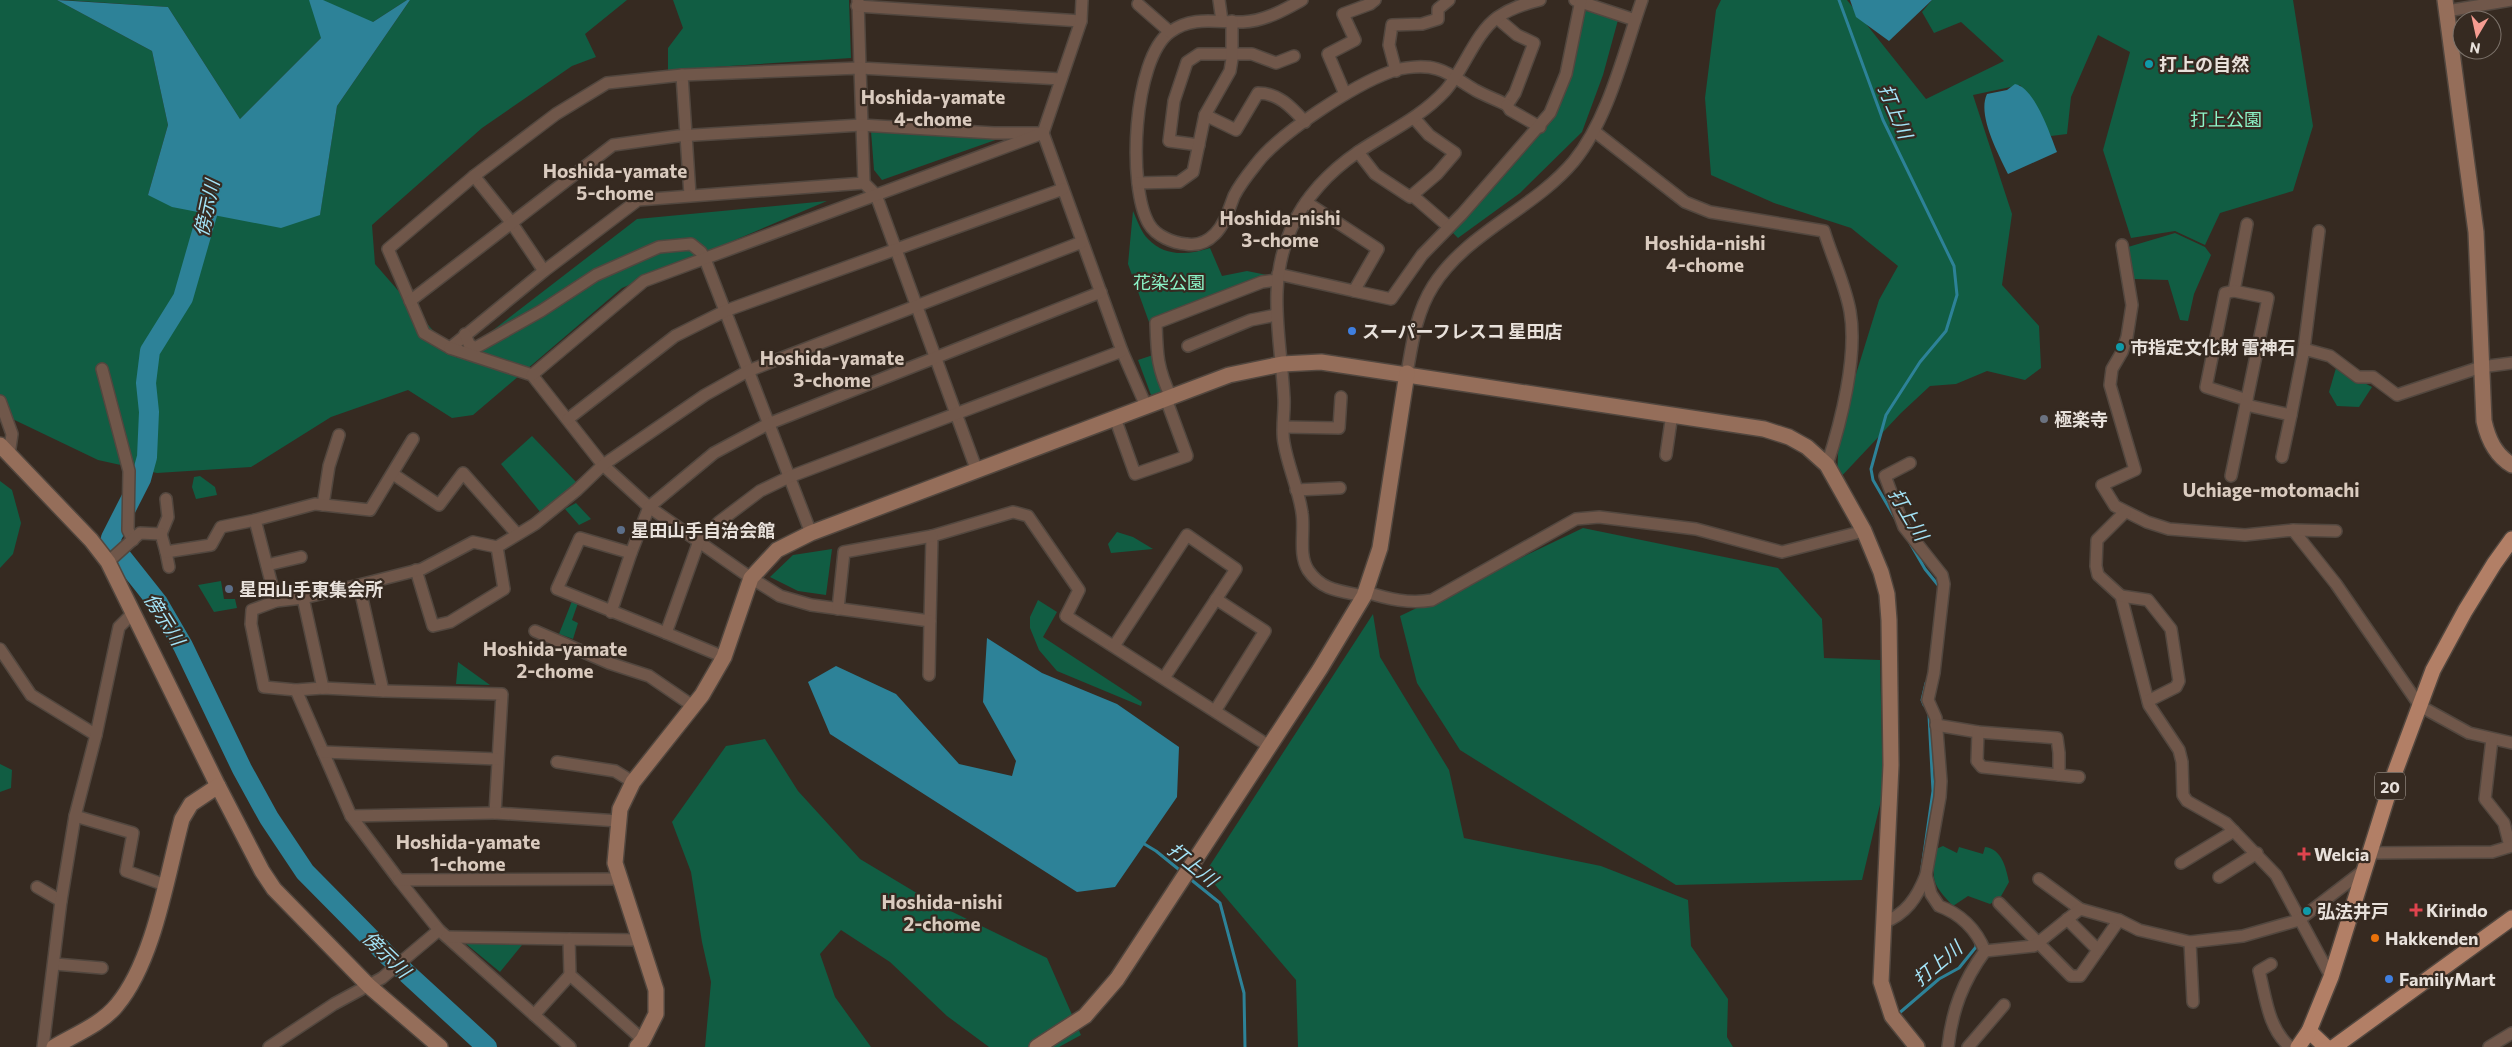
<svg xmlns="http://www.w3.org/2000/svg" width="2512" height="1047" viewBox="0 0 2512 1047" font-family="Commissioner,'Noto Sans JP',sans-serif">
<rect width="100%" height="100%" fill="#362a21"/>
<g fill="#115d43">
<path d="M0 0H57L152 51 168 125 148 195 320 214 337 106 410 0H627L585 34 596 57 572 66 482 128 372 225 375 264 457 358 637 219 827 201 622 288 473 415 452 418 408 390 331 417 251 467 157 473 98 460 0 413Z"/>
<path d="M64 0H407L373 22 321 38 240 119 168 7Z"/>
<path d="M673 0H849L851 58 668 70V48L683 28Z"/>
<path d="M1721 0H1847L1926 99 2004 61 1961 22 1934 33 1922 12 1932 0H2293L2313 126 2293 191 2220 213 2205 245 2175 231 2131 238 2103 150 2130 52 2098 35 2071 97 2067 134 2051 136 2020 85 1973 95 2012 214 2002 285 2039 326 2041 368 2025 380 1987 371 1956 384 1930 386 1901 413 1837 481 1839 429 1879 300 1898 266 1851 228 1774 203 1711 175 1705 98 1716 10Z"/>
<path d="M1583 10 1618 20 1603 75 1582 132 1520 193 1458 238 1450 230 1542 130Z"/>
<path d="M871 131 1001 138 882 180 874 170Z"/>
<path d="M1133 211C1137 220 1141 232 1148 239 1165 257 1188 255 1210 248L1222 276 1247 271 1267 275 1149 322 1128 264Z"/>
<path d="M2175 233 2205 247 2211 255 2194 294 2188 321 2180 320 2168 280 2134 279 2128 247Z"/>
<path d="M1153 355 1163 391 1151 395 1138 360Z"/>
<path d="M2336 368 2372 387 2359 407 2337 406 2329 392Z"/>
<path d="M532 436 577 483 541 513 501 464Z"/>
<path d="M200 476 215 487 217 495 196 499 192 487 194 477Z"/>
<path d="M0 481 12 490 21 523 13 554 0 568Z"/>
<path d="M576 503 591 519 579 525 565 509Z"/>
<path d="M1583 528 1778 568 1822 619 1824 658 1880 660 1883 792 1862 880 1676 885 1460 750 1417 683 1400 616Z"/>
<path d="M1117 532 1133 537 1153 549 1111 553 1108 544Z"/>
<path d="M832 549 826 595 798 591 770 577 793 555Z"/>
<path d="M221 581 224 599H235L237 608 214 612 198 585Z"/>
<path d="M1038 600 1057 612 1043 637 1142 702 1141 706 1057 671 1039 650 1030 628V617Z"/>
<path d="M572 601 578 603 572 620 578 623 573 639 559 634Z"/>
<path d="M1373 614 1380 657 1449 770 1464 838 1601 866 1688 900 1691 946 1728 999 1727 1037 1733 1047H1298L1296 980 1205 873Z"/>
<path d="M458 662 490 685 456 684Z"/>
<path d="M765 739 798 791 860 859 930 901 1047 958 1081 1035 1059 1047H989L947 1016 890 962 841 930 820 954 835 997 871 1047H705L711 982 702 942 691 872 672 822 726 746Z"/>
<path d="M0 764 12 770 11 788 0 792Z"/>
<path d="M1943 846 1957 853 1959 847 1983 854 1985 847C2002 849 2006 868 2009 882L2000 898 1990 904 1968 896 1953 906C1931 882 1932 882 1936 849Z"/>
<path d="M465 943 522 945 500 972Z"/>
</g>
<g fill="#2d8298">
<path d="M57 0 168 7 240 119 321 38 309 0H323L373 22 407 0H410L337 106 320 215 281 228 172 207 148 195 168 125 152 51Z"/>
<path d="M1850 0H1932L1889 41 1856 17Z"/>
<path d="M2015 84C2035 88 2050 134 2057 152L2008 174C1998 153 1977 115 1987 94L2007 90Z"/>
<path d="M987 638 1042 673 1117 704 1179 747 1177 797 1115 887 1077 892 830 734 808 682 836 666 896 694 959 764 1012 776 1016 761 983 702Z"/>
</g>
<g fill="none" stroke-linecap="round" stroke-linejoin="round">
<g stroke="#2d8298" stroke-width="3">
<path d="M1839 0 1883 120 1954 266 1957 295 1946 331 1920 362 1886 415 1871 469 1873 480 1895 518"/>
<path d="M1910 543 1925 569 1938 585"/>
<path d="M1924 705 1922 700 1926 683"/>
<path d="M1141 842 1156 851 1182 872"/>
<path d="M1922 868 1933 791 1929 716"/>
<path d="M1189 878 1220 903 1244 993 1245 1047"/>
<path d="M1897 1015 1939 979 1959 968 1976 947V941"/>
</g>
<path stroke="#2d8298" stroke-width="20" d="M211 188 208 211 183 298 150 351 146 383 149 412 147 457 141 479 111 538 112 545 158 603 183 646 242 769 269 818 305 872 389 957 487 1047"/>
<g stroke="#52473f" stroke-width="14">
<g id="street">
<path d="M858 0 860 68 1061 79"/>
<path d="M1219 0 1222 21"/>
<path d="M1302 0C1284 10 1265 21 1243 22 1218 23 1193 15 1170 32 1133 59 1127 187 1149 224 1156 236 1173 243 1186 244 1197 246 1207 242 1215 234 1225 224 1229 209 1234 196 1240 184 1249 173 1257 163 1280 133 1354 85 1390 72 1403 67 1424 65 1437 69 1451 73 1463 83 1475 90 1486 96 1497 100 1507 105L1515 93 1534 43 1517 35 1497 18"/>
<path d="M1575 0 1635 20"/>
<path d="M1138 4 1170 32"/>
<path d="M857 6 1081 21"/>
<path d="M2447 11 2512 0"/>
<path d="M1396 71 1389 45 1392 25 1422 24 1438 19V9L1449 0"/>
<path d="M682 75 690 195"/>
<path d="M1345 94 1328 54 1355 40 1343 14 1370 4 1375 0"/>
<path d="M1507 105 1510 110 1540 127"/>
<path d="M1205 115 1236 130 1258 93C1279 93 1292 108 1305 122"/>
<path d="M1594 131 1685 202 1710 212 1824 231C1832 257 1845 284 1850 311 1858 356 1841 422 1827 465"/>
<path d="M1199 145 1169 141 1174 101 1187 62 1199 54H1252L1276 63 1294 56"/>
<path d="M1358 152 1375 174 1410 197 1437 174 1455 153 1429 135 1414 118"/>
<path d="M474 176 511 222 544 271"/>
<path d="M864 183 860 68 682 75 607 83 556 114 474 176 388 249 424 333 450 348 544 271 638 200 864 183 876 195 977 471"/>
<path d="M1138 183 1179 182 1193 172 1205 115 1230 71 1232 59V21"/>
<path d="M1412 195 1449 227"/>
<path d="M2122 245 2132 305 2127 337 2122 352 2112 369 2110 385 2135 470 2102 485 2115 506 2147 522 2169 529 2245 535 2293 530 2336 584 2420 706 2469 733 2512 743"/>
<path d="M1278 274 1354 291 1378 249 1306 202"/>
<path d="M1354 291 1391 299 1422 255 1462 214 1550 113 1566 74 1581 0"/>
<path d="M410 301 613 145 678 136 861 125 994 133H1043L1081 21 1082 0"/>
<path d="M465 334 469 344 475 348 541 311 596 275 659 247 691 244 701 252 705 259 811 533"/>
<path d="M1188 346 1251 320 1276 315"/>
<path d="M450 348 532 375 603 465 649 507 751 578 780 596 811 605 930 621 932 536 1013 512 1028 516 1079 590 1066 616 1269 746"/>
<path d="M2304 349 2319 231"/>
<path d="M102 369 129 471 128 530 133 540"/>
<path d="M1407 373C1412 344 1416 313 1433 286 1467 232 1534 209 1574 161 1609 118 1624 51 1642 0"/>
<path d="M532 375 644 281 1043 133 1122 351 1146 406"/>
<path d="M1171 397C1157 368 1157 354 1156 323L1262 282 1277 280"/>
<path d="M2247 400 2206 387 2225 293 2234 291 2247 224"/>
<path d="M0 401 12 434 9 455"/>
<path d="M2246 405 2291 415 2304 349 2330 356 2358 377H2373L2397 395 2481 367 2512 363"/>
<path d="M1115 418 1135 474 1187 456 1166 399"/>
<path d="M568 419 675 336 725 311 1063 189"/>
<path d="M1284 427 1339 428 1341 397"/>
<path d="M1666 455 1672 414"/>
<path d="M2282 457 2291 415"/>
<path d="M1910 463 1885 476 1904 527 1942 575 1944 584 1934 673 1928 700 1936 718 1941 781 1940 797 1926 875 1931 894 1939 906C1961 914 1976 929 1985 951"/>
<path d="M393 474 439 505 463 473 517 534"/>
<path d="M2231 476 2268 298 2234 291"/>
<path d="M1296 490 1340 488"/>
<path d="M323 505 329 466 339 435"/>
<path d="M2125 512 2097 540 2096 566 2098 575 2121 596 2149 705 2179 750 2182 762 2183 795 2187 801 2226 823 2276 875 2331 977"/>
<path d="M2293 530 2336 531"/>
<path d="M161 534 168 517 166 499"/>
<path d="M166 552 169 567"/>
<path d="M631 553 649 507 714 453 768 424 1101 292"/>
<path d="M108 562 140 533 161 534 166 552 211 545 221 527 255 520"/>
<path d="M267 565 301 557"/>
<path d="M416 570 433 626 450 622 504 589 497 547"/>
<path d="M359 585 422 569 473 542 497 547 535 524 577 490 603 465 705 395 748 371 1082 242"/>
<path d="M359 585 383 691 323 688 296 690 264 687 251 624 252 610 276 601 303 598Z"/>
<path d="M1366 592C1388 599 1409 604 1432 600L1576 519 1599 517 1696 529 1782 552 1864 531"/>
<path d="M1364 596C1341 591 1322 591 1308 570 1298 554 1305 531 1302 513 1299 490 1288 467 1284 443 1281 429 1285 412 1284 398 1281 338 1266 286 1291 229 1304 198 1330 171 1358 152 1388 132 1420 118 1445 91 1464 70 1475 33 1498 17 1511 8 1524 4 1540 0"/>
<path d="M2121 596 2148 600 2171 629 2179 681 2176 687 2148 701"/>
<path d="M303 598 323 688"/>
<path d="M276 601 255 520 315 504 370 510 413 439"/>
<path d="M838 609 844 552 932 536"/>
<path d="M611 612 631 553 580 538 557 589 666 633"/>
<path d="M535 631 609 663 649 676 693 706"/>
<path d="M1114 646 1187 535 1236 569 1164 678"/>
<path d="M0 649 31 695 96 735"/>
<path d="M724 657 666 633 699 541 719 522 760 491 789 477 1122 351"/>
<path d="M929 675 930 621"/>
<path d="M296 690 351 816 399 880 439 930 570 1047"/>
<path d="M383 691 502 694 495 813 619 821"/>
<path d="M1215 711 1265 631 1216 599"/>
<path d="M1936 725 1978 732 2057 738 2059 753V775"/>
<path d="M1978 732 1977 761 1982 767 2079 777"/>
<path d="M2492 739 2485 799 2504 823 2510 846"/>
<path d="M323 752 497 759"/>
<path d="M557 762 615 771 633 782"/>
<path d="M75 816 133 833 126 871 165 885"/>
<path d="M351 816 495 813"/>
<path d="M2369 853 2492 852 2512 846"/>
<path d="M2181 863 2234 831"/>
<path d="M2219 877 2257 853"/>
<path d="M2039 879 2080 909"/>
<path d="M399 880 620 879"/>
<path d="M37 887 61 901"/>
<path d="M1999 903 2071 976H2080L2119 920"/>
<path d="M2067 919 2098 950"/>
<path d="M1883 923C1906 914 1917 898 1926 875"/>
<path d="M447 937 569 939"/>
<path d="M641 940 569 939 570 975 643 1040"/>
<path d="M2190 942 2193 1002"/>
<path d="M55 964 102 968"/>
<path d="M2271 964 2259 971C2266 998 2268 1028 2290 1047"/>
<path d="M534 1015 570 975"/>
<path d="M43 1047 61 901 75 816 96 735 119 627 132 614"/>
<path d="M269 1047 334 1004 382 978 439 930"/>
<path d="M1948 1047C1952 1010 1963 981 1985 951L2034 946 2080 909 2119 920 2139 930 2190 942 2243 936 2299 920 2364 870"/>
<path d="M1968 1047 2004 1005"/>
<path d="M2489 1047 2512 1033"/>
</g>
</g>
<g stroke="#52473f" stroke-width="18">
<g id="secondary">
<path d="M2445 0 2476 232 2484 421C2488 439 2495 455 2512 465"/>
<path d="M0 445 91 540 108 562 218 786"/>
<path d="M54 1047C74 1035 102 1024 117 1005 154 961 167 875 182 819L191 804 218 786 262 871 274 889 369 986 440 1047"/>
<path d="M637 1047 643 1040 656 1014V990L615 863 620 809 633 782 702 695 724 657 751 578 777 550 811 533 1229 375 1282 364 1321 362 1764 429 1789 437 1807 447 1827 465 1864 531 1881 572 1887 594 1889 620 1891 765 1881 982 1892 1016 1917 1047"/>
<path d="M1037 1047 1085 1016 1117 979 1320 669 1364 596 1380 548 1407 373"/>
</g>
</g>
<g stroke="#52473f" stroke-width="18">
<g id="primary">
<path d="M2309 1031 2326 1047"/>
<path d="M2298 1047 2309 1031 2331 977 2395 772 2433 670 2465 611 2494 564 2512 539"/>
<path d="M2334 1047 2512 918"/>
</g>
</g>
<use href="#street" stroke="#70574a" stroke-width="11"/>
<use href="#secondary" stroke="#956e5a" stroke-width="15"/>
<use href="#primary" stroke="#b27f66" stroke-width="15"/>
</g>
<g fill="#0f9aa8" stroke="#362a21" stroke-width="2">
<circle cx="2149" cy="64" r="5"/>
<circle cx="2120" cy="347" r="5"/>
<circle cx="2307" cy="911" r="5"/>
</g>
<g fill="#3f7fe0" stroke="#362a21" stroke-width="2">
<circle cx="1352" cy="331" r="5"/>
<circle cx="2389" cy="979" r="5"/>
</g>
<circle fill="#6b7280" stroke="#362a21" stroke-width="2" cx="2044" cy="419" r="5"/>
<g fill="#5c6f8a" stroke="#362a21" stroke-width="2">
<circle cx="621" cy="530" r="5"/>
<circle cx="229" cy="589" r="5"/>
</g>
<g fill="#e0444e" stroke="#362a21" stroke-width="2">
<path d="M2301.5 846.5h5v5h5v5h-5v5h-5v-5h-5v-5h5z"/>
<path d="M2413.5 902.5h5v5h5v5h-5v5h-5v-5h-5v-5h5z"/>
</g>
<circle fill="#e8710a" stroke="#362a21" stroke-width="2" cx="2375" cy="938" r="5"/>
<g text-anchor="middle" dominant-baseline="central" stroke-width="4.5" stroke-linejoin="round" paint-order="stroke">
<rect fill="#362a21" stroke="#b3aaa3" stroke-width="1" x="2375" y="772.5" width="30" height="27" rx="4"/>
<g font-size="16" font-weight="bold" fill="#e8e1db">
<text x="2390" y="786">20</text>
</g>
<g font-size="18" font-weight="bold" fill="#e8e1db" stroke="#362a21" text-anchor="start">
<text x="2159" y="64">打上の自然</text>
<text x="1362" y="331">スーパーフレスコ 星田店</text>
<text x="2130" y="347">市指定文化財 雷神石</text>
<text x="2054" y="419">極楽寺</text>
<text x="631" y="530">星田山手自治会館</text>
<text x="239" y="589">星田山手東集会所</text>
<text x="2314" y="854">Welcia</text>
<text x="2426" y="910">Kirindo</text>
<text x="2317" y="911">弘法井戸</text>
<text x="2385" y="938">Hakkenden</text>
<text x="2399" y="979">FamilyMart</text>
</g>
<g font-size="18" fill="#8cf4c7" stroke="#362a21">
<text x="2226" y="119">打上公園</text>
<text x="1169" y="282">花染公園</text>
</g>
<g font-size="19" font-weight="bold" fill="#dacbbf" stroke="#362a21">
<text x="933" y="96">Hoshida-yamate<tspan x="933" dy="22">4-chome</tspan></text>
<text x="615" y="170">Hoshida-yamate<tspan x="615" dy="22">5-chome</tspan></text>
<text x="1280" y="217">Hoshida-nishi<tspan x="1280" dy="22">3-chome</tspan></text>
<text x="1705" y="242">Hoshida-nishi<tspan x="1705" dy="22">4-chome</tspan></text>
<text x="832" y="357">Hoshida-yamate<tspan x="832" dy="22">3-chome</tspan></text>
<text x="2271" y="489">Uchiage-motomachi</text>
<text x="555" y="648">Hoshida-yamate<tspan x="555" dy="22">2-chome</tspan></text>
<text x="468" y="841">Hoshida-yamate<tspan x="468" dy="22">1-chome</tspan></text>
<text x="942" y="901">Hoshida-nishi<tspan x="942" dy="22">2-chome</tspan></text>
</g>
<g font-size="19" font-style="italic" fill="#a4e4f8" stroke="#362a21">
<text transform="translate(1896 111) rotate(67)">打上川</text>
<text transform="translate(206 208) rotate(-78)">傍示川</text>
<text transform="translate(1909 514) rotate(59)">打上川</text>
<text transform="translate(165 619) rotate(58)">傍示川</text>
<text transform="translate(1193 864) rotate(39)">打上川</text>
<text transform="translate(387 954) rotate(44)">傍示川</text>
<text transform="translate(1937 963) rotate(-40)">打上川</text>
</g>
</g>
<g transform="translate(2477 35) rotate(189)"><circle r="24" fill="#362a21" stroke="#7d736b"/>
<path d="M0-4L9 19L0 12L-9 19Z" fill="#f59c91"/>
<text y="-8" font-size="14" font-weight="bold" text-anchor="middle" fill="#e8e1db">N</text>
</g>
</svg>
